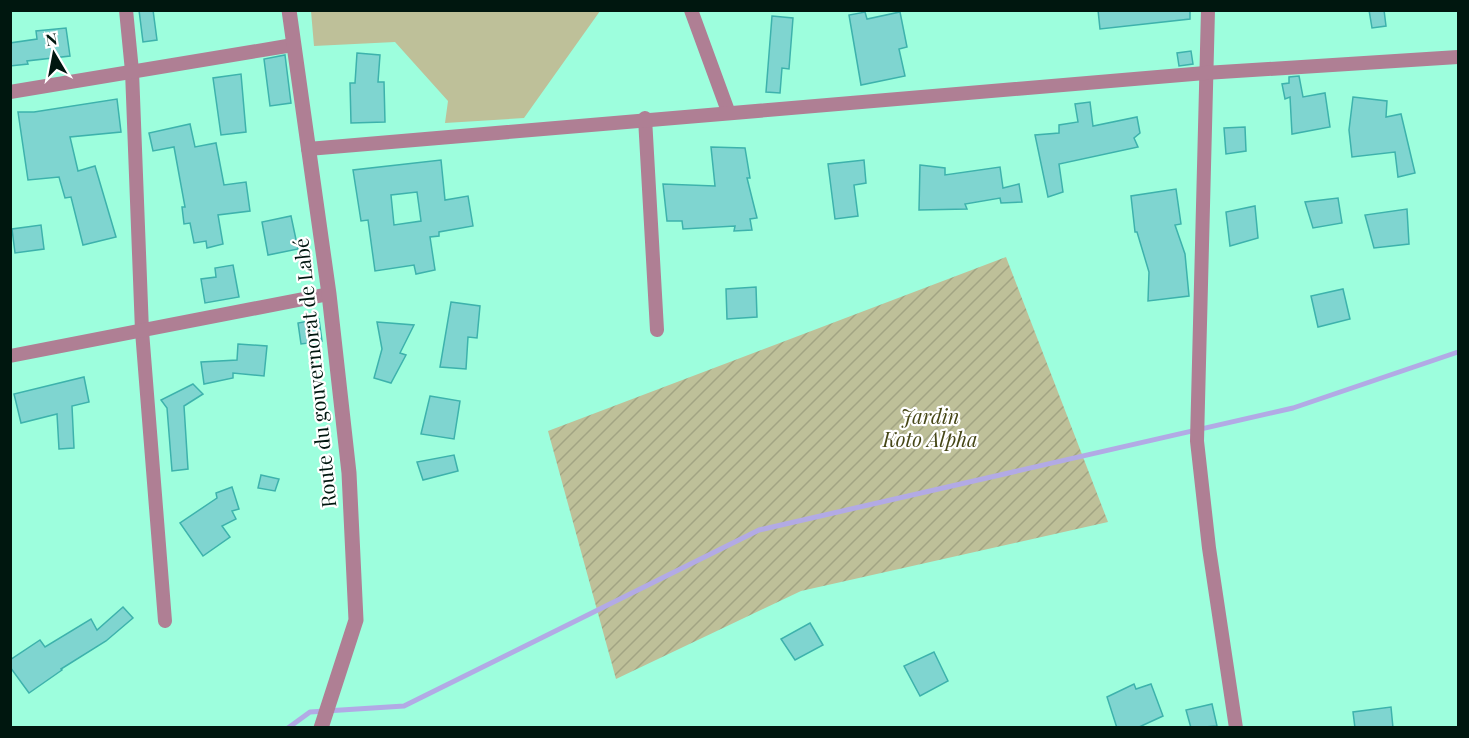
<svg xmlns="http://www.w3.org/2000/svg" width="1469" height="738" viewBox="0 0 1469 738" font-family="'Playfair Display',serif">
<defs>
<pattern id="garden-furrows" width="10" height="10" patternUnits="userSpaceOnUse" patternTransform="scale(1.5)"><rect width="10" height="10" fill="#bec099"/><path d="M-1 1l2-2M0 10L10 0M9 11l2-2" fill="none" stroke="#a2a483"/></pattern>
</defs>
<rect width="100%" height="100%" fill="#9dfedd"/>
<path fill="#bec099" d="M311 11V10L600 11 524 118 445 123 448 101 395 42 314 46Z"/>
<path fill="url(#garden-furrows)" d="M1006 257 1108 522 801 591 616 679 548 431Z"/>
<g fill="none" stroke-linecap="round" stroke-linejoin="round">
<path stroke="#b2aae5" stroke-width="5" d="M288 728 310 712 404 706 759 530 1293 408 1458 352"/>
</g>
<g fill="#7fd5d0" stroke="#3db2ac" stroke-width="1.5" fill-rule="evenodd">
<path d="M139 10H153L157 40 143 42Z"/>
<path d="M1098 10H1190V19L1100 29Z"/>
<path d="M1369 10H1384L1386 26 1372 28Z"/>
<path d="M865 12 867 19 900 12 907 47 899 49 905 76 861 85 849 15Z"/>
<path d="M772 16 793 18 789 69 782 68 780 93 766 92Z"/>
<path d="M66 28 70 56 27 61 28 64 10 66V43L37 39 36 31Z"/>
<path d="M1191 51 1193 64 1179 66 1177 53Z"/>
<path d="M357 53 380 55 378 82H384L385 122 351 123 350 83H355Z"/>
<path d="M285 55 291 103 270 106 264 59Z"/>
<path d="M241 74 246 132 221 135 213 78Z"/>
<path d="M1299 76 1303 97 1325 93 1330 127 1292 134 1290 97 1285 99 1282 84 1289 83V77Z"/>
<path d="M1353 97 1387 101 1386 117 1401 114 1415 173 1398 177 1395 152 1352 157 1349 130Z"/>
<path d="M117 99 121 132 70 137 78 171 95 166 116 237 83 245 71 197 65 198 59 177 28 180 18 112H34Z"/>
<path d="M1090 102 1093 126 1137 117 1140 133 1134 138 1138 147 1059 164 1063 192 1048 197 1035 135 1059 133V125L1078 122 1075 104Z"/>
<path d="M190 124 195 147 216 143 224 185 246 182 250 211 218 215 223 244 207 248 206 241 194 243 190 223 184 224 182 207H185L174 147 153 151 149 133Z"/>
<path d="M1245 127 1246 151 1226 154 1224 128Z"/>
<path d="M711 147 745 148 750 178H747L757 218 750 219 752 230 734 231 735 226 683 229 682 221H667L663 184 715 186Z"/>
<path d="M441 160 445 200 468 196 473 226 439 232V236L430 237 435 270 416 274 414 265 375 271 368 220 361 221 353 170ZM417 192 421 221 394 225 391 195Z"/>
<path d="M864 160 866 183 854 185 858 216 835 219 828 164Z"/>
<path d="M920 165 945 168V175L1000 167 1003 188 1019 184 1022 202 1001 203 1000 198 965 204 967 209 919 210Z"/>
<path d="M1176 189 1181 224 1175 225 1185 254 1189 296 1148 301 1149 272 1137 232H1135L1131 196Z"/>
<path d="M1338 198 1342 223 1313 228 1305 202Z"/>
<path d="M1255 206 1258 238 1230 246 1226 212Z"/>
<path d="M1407 209 1409 244 1374 248 1365 215Z"/>
<path d="M291 216 298 249 268 255 262 222Z"/>
<path d="M41 225 44 249 15 253 12 229Z"/>
<path d="M233 265 239 297 205 303 201 279 216 277 215 268Z"/>
<path d="M756 287 757 317 727 319 726 289Z"/>
<path d="M1343 289 1350 319 1318 327 1311 296Z"/>
<path d="M451 302 480 306 477 338 468 337 466 369 440 367Z"/>
<path d="M319 319 322 341 301 344 298 323Z"/>
<path d="M377 322 414 325 400 353 406 355 391 383 374 378 382 349Z"/>
<path d="M238 344 267 346 264 376 233 373V378L204 384 201 362 237 360Z"/>
<path d="M84 377 89 402 72 406 74 448 59 449 57 414 21 423 14 394Z"/>
<path d="M193 384 203 394 184 406 188 469 172 471 167 408 161 400Z"/>
<path d="M430 396 460 401 454 439 421 434Z"/>
<path d="M454 455 458 471 423 480 417 462Z"/>
<path d="M261 475 279 479 275 491 258 488Z"/>
<path d="M232 487 239 509 232 511 236 519 222 526 230 537 203 556 180 523 217 498 216 493Z"/>
<path d="M123 607 133 618 106 641 61 669 62 670 29 693 10 667V660L40 640 45 647 91 619 97 630Z"/>
<path d="M810 623 823 645 795 660 781 639Z"/>
<path d="M934 652 948 681 920 696 904 666Z"/>
<path d="M1134 684 1136 689 1151 684 1163 716 1137 728H1117L1107 697Z"/>
<path d="M1212 704 1217 726 1191 728 1186 710Z"/>
<path d="M1391 707 1393 728H1355L1353 712Z"/>
</g>
<g fill="none" stroke-linecap="round" stroke-linejoin="round">
<g stroke="#af7f94" stroke-width="14">
<path d="M126 10 132 71 142 331 165 621"/>
<path d="M691 10 728 111"/>
<path d="M1208 10 1197 441 1209 548 1236 728"/>
<path d="M10 92 293 45"/>
<path d="M645 118 657 330"/>
<path d="M308 149 1205 73 1458 57"/>
<path d="M10 356 329 294"/>
</g>
<path stroke="#af7f94" stroke-width="15" d="M289 10 329 294 349 473 356 620 321 728"/>
</g>
<g text-anchor="middle" dominant-baseline="central" stroke-width="4.5" stroke-linejoin="round" paint-order="stroke">
<g font-size="20" fill="#00170f" stroke="#fff">
<text transform="translate(314 373) rotate(-96)">Route du gouvernorat de Labé</text>
</g>
<g font-size="20" font-style="italic" fill="#454616" stroke="#fff">
<text x="930" y="415">Jardin<tspan x="930" dy="23">Koto Alpha</tspan></text>
</g>
</g>
<rect width="1469" height="738" fill="none" stroke="#00170f" stroke-width="24"/>
<g transform="translate(54 54) rotate(350)" stroke="#ffffff" stroke-width="4.5" paint-order="stroke">
<path d="M0-4.5L10 22L0 15L-10 22Z" fill="#00170f"/>
<text y="-9" font-size="16" font-weight="bold" text-anchor="middle" fill="#00170f">N</text>
</g>
</svg>
